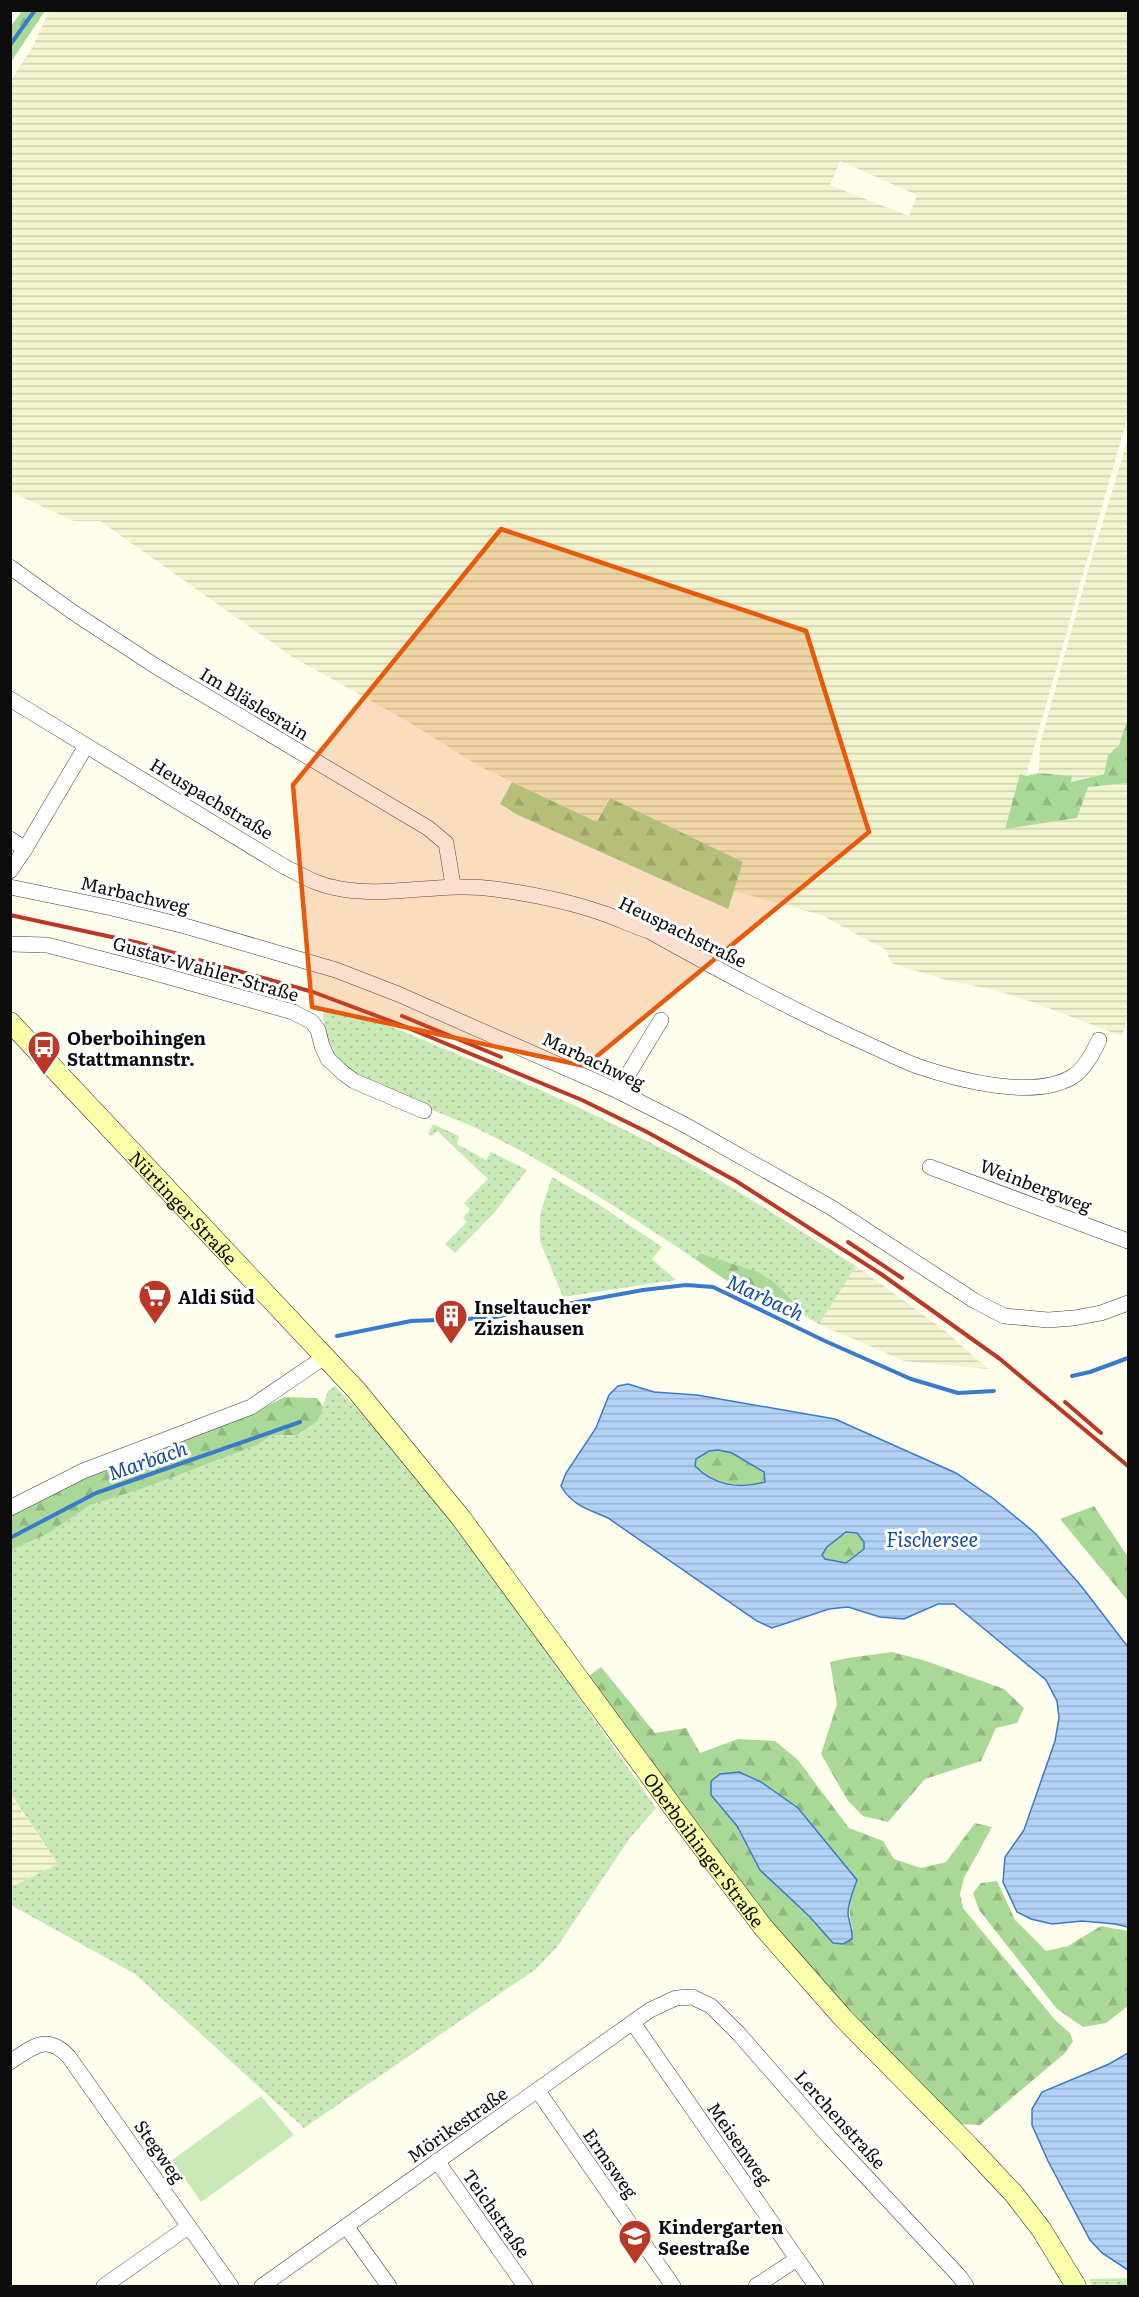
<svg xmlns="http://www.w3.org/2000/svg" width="1139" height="2297" viewBox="0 0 1139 2297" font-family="Literata,serif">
<defs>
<pattern id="farmland-rules" width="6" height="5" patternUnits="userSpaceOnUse" patternTransform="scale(1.5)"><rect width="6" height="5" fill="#f1f4ce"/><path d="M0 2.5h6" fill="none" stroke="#cdd0b0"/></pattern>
<pattern id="grass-dots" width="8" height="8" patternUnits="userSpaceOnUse" patternTransform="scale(1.5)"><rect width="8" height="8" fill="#c9e9b7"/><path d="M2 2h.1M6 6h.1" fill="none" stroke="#abc79c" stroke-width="1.8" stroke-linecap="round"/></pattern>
<pattern id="forest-firs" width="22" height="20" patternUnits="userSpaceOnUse" patternTransform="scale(1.5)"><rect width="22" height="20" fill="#aad997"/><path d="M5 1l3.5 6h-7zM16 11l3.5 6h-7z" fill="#91b981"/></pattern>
<pattern id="water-rules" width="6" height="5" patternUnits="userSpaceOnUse" patternTransform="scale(1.5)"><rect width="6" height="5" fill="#b3d2f5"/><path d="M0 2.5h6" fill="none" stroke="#99b3d1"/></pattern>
</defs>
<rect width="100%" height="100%" fill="#fffeed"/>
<g fill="url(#farmland-rules)" fill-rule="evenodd">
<path d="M49 11H1128V415L1026 776 1020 775 1005 828 1077 818 1088 787 1128 783V1016L1122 1036 1032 1002 995 990 949 981 891 963 886 950 821 915 734 891 743 862 609 798 597 822 479 766 412 724 291 656 100 521H74L11 492V80L32 48ZM840 161 917 195 909 216 830 185Z"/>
<path d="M1128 439V718L1119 745 1108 755 1104 774 1070 782 1071 776 1039 773 1040 744 1090 564Z"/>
<path d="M856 1266 944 1330 988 1369 904 1361 819 1324Z"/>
<path d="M10 1794 58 1864 11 1887H10Z"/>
</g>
<g fill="url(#grass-dots)">
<path d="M323 1009C366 1013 413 1036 452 1052 529 1084 605 1118 678 1157 740 1190 798 1230 856 1266L819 1324 792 1309 797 1305 698 1253 695 1259C624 1212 553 1165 476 1128 439 1111 359 1086 334 1057 323 1044 324 1026 323 1009Z"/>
<path d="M433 1124 459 1136 457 1144 486 1160 491 1152 527 1170 494 1213 455 1253 445 1244 467 1222 463 1217 470 1210 464 1203 488 1179 437 1131 432 1136 428 1134Z"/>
<path d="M552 1177 598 1204 662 1247 652 1259 676 1280 563 1297 540 1241V1214Z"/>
<path d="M335 1386 384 1436 471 1543 656 1808 629 1839 557 1947 536 1969 304 2128 135 1974 11 1905V1887L58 1864 11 1794 10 1550 47 1534 89 1505 147 1487 257 1445 272 1435H299L318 1421 328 1391Z"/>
<path d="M1128 2278V2286H1092L1089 2279Z"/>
</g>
<g fill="url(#forest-firs)" fill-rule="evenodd">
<path d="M22 11H45L11 62V26Z"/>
<path d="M1128 718V783L1088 787 1077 818 1005 829 1020 774 1026 776 1039 773 1072 776 1071 782 1104 774 1108 755 1119 745Z"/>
<path d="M512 782 597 822 610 798 743 862 728 909 518 815 500 804Z"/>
<path d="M699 1253 758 1272 775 1283 797 1305 792 1309 730 1283 695 1259Z"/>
<path d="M285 1397 317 1398 323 1407 318 1421 298 1435H272L257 1445 147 1487 90 1505 47 1534 11 1550V1511L86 1473 241 1418Z"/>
<path d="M718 1450 732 1453 764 1473 765 1482C739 1488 714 1486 695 1466L696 1459 709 1451Z"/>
<path d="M1094 1506 1128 1557V1601L1060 1519Z"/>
<path d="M846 1532 857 1533 864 1542V1549L847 1563 825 1559 822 1555 827 1547Z"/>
<path d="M892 1652 926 1661 1004 1689 1024 1708 1017 1723 996 1728 981 1761 925 1779 888 1822 863 1816 848 1801 821 1754 837 1704 830 1662 848 1658Z"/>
<path d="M601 1667 655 1733 686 1728 700 1753 738 1739 775 1741 798 1760 849 1828 883 1841 894 1859 921 1868 946 1862 975 1823 992 1827 964 1878 960 1894 963 1908 1056 2021 1070 2033 1073 2041 1065 2053 980 2125 959 2124 798 1956 694 1823 589 1676ZM739 1772 761 1782 857 1880C851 1898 846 1911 853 1929L833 1943 809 1916 760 1870 739 1832 720 1774Z"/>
<path d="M997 1881 1015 1920 1046 1951 1068 1946 1101 1926 1128 1931V2006L1106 2023 1083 2027 1057 2009 979 1910 973 1893 981 1883Z"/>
</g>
<path fill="#c9e9b7" d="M261 2096 294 2135 201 2202 172 2160Z"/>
<g fill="url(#water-rules)" stroke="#3a7acc" stroke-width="1.5" fill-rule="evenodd">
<path d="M628 1384 654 1392 697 1395 835 1419 956 1473 994 1499 1035 1533 1082 1587 1128 1647V1927L1115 1924 1082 1921 1052 1924 1031 1919 1017 1912 1003 1882 1005 1857 1024 1830 1055 1741 1059 1718 1057 1701 1046 1680 954 1604H938L904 1619 880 1617 848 1607 829 1609 772 1628 757 1621 608 1518C590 1510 571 1505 561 1486L566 1473 596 1428 609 1395 618 1386ZM718 1450 732 1453 764 1472 765 1482C740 1489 714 1486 695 1466L696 1459 709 1451ZM846 1532 857 1533 864 1542V1549L846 1563 825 1559 822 1555 827 1547Z"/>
<path d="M739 1772 761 1782 798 1808 857 1880C853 1891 848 1902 848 1914 849 1923 853 1929 852 1939L843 1944 833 1943 809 1916 760 1870 737 1826 711 1795V1781L720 1774Z"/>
<path d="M1128 2053V2270L1102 2253 1090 2240 1048 2161 1032 2125V2109L1042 2092 1109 2064Z"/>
</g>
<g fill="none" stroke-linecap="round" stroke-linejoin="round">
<g stroke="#3a7acc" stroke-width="4">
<path d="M10 45 35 10"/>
<path d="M337 1336 411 1321 490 1318 643 1290 686 1285 713 1287 825 1341 911 1379 958 1393 994 1391"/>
<path d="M1072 1376 1090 1372 1128 1358"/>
<path d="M10 1538 96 1493 300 1422"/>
</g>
<g stroke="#404040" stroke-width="16">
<g id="street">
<path d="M10 567 74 613 157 667 428 828 446 843 453 885"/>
<path d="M10 699 285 867C302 875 317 885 336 888 386 899 442 881 495 889 531 894 568 901 602 913 618 918 632 926 649 931 719 970 790 1009 863 1042 881 1050 899 1059 917 1066 958 1080 1033 1100 1072 1077 1085 1069 1093 1053 1099 1040"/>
<path d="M10 839 25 849"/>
<path d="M10 871 25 849 86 746"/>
<path d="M10 887 112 908 185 926 336 970 398 994 618 1091 685 1125 832 1208 975 1301 1004 1316 1048 1320 1074 1318 1101 1313 1128 1303"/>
<path d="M10 944 47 945 148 971 293 1012 312 1022 318 1030 322 1046 328 1059 343 1073 354 1081 424 1111"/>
<path d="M618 1091 661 1020"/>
<path d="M930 1167 1128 1241"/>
<path d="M10 1508 83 1471 251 1407 326 1356"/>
<path d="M633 2023 816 2286"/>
<path d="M10 2062C33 2047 47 2033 69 2057L231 2286"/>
<path d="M538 2091 673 2286"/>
<path d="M437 2161 525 2286"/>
<path d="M346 2226 389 2286"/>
<path d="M104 2286 188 2227"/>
<path d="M262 2286 650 2010 676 1998 692 1997 711 2006 739 2034 830 2138 960 2277 966 2286"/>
<path d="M756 2286 797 2259"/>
</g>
</g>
<g stroke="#2f2f2f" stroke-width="21">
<g id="secondary">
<path id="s1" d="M10 1022 357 1391 461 1518 694 1836 763 1927 843 2018 969 2146 1014 2194 1041 2229 1076 2286"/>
</g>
</g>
<use href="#street" stroke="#fff" stroke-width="15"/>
<use href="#secondary" stroke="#fafea9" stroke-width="20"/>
<g stroke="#bc3826" stroke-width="4">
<path d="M10 915 135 942 313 992 401 1025 582 1100 647 1132 736 1181 881 1274 1000 1359 1128 1466"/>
<path d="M402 1016 501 1057"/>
<path d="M848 1242 902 1278"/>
<path d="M1065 1402 1101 1433"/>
</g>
</g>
<path fill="#e8590c" fill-opacity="0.2" stroke="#e8590c" stroke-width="4.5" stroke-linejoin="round" d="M501 529 806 631 869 832 585 1066 312 1007 293 785Z"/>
<defs>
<g id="bus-pin" transform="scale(1.725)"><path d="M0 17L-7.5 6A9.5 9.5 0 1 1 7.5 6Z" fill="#bc3826" stroke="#fff"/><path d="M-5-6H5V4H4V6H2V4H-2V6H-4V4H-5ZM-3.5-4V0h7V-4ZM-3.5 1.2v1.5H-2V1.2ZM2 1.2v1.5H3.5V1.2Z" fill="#fff"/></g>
<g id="supermarket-pin" transform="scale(1.725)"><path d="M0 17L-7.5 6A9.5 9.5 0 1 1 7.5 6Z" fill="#bc3826" stroke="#fff"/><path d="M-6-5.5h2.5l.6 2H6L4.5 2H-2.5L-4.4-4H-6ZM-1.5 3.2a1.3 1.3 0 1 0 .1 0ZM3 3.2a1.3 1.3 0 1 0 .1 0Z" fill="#fff"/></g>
<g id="building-pin" transform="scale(1.725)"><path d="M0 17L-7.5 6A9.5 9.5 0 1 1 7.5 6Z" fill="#bc3826" stroke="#fff"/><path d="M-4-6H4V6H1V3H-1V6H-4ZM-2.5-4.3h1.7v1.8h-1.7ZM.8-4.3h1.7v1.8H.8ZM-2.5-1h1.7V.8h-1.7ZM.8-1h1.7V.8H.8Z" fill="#fff"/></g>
<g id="school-pin" transform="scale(1.725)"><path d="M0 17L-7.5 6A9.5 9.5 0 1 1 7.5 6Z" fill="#bc3826" stroke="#fff"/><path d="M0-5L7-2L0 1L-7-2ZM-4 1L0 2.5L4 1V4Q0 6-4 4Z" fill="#fff"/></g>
</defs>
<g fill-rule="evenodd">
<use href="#bus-pin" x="44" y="1047"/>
<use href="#supermarket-pin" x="155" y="1296"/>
<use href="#building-pin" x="451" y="1316"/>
<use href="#school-pin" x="635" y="2236"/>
</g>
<g text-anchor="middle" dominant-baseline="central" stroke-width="6" stroke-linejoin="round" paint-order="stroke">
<g font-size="18" fill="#0d0d0d" stroke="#fff">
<text transform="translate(255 703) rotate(31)">Im Bläslesrain</text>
<text transform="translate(212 798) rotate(31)">Heuspachstraße</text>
<text transform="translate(135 894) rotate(13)">Marbachweg</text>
<text transform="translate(683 931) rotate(26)">Heuspachstraße</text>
<text transform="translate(206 968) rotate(16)">Gustav-Wahler-Straße</text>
<text transform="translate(594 1060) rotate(25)">Marbachweg</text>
<text transform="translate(1036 1185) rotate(21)">Weinbergweg</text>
<text stroke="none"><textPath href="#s1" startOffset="254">Nürtinger Straße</textPath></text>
<text stroke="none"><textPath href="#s1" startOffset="1082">Oberboihinger Straße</textPath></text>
<text transform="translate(841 2119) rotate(48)">Lerchenstraße</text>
<text transform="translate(457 2124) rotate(-35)">Mörikestraße</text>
<text transform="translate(740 2143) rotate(55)">Meisenweg</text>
<text transform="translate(160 2151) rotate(55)">Stegweg</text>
<text transform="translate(611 2163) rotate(55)">Ermsweg</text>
<text transform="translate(497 2213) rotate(55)">Teichstraße</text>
</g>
<g font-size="18" font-weight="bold" fill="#0d0d0d" stroke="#fff" text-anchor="start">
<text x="67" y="1037">Oberboihingen<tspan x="67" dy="21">Stattmannstr.</tspan></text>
<text x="178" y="1296">Aldi Süd</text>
<text x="474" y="1306">Inseltaucher<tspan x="474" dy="21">Zizishausen</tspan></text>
<text x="658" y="2226">Kindergarten<tspan x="658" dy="21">Seestraße</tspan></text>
</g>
<g font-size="20" font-style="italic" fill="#184d9d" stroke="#fff">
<text transform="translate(766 1296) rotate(25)">Marbach</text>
<text transform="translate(147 1459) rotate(-19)">Marbach</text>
<text x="932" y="1538">Fischersee</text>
</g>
</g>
<rect width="1139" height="2297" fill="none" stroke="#0d0d0d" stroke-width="24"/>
</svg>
